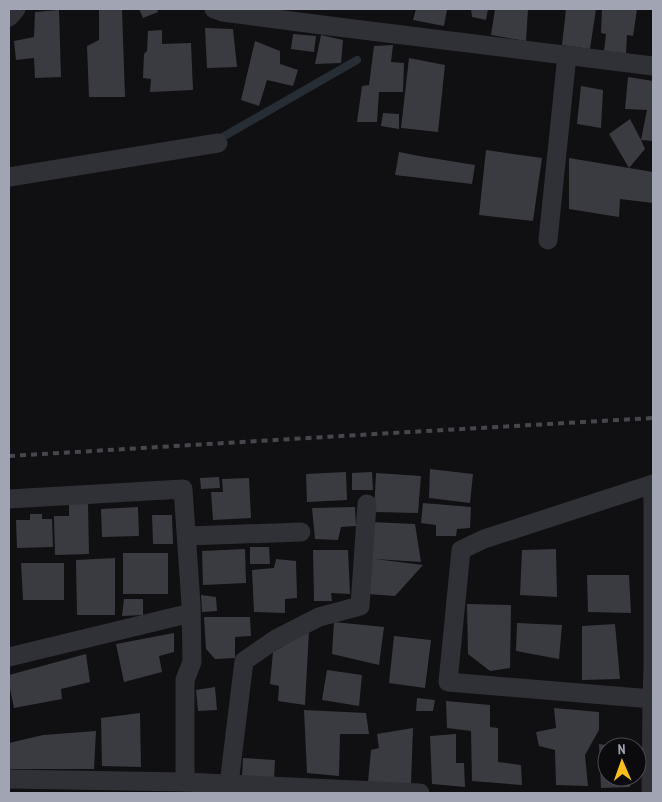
<svg xmlns="http://www.w3.org/2000/svg" width="662" height="802" viewBox="0 0 662 802" font-family="'PT Sans Narrow',sans-serif">
<rect width="100%" height="100%" fill="#100f11"/>
<g fill="none" stroke-linecap="round" stroke-linejoin="round">
<path stroke="#262d35" stroke-width="8" d="M215 139 221 138 357 60"/>
</g>
<g fill="#3a3b41">
<path d="M99 9H122L125 97H89L87 46 99 40Z"/>
<path d="M139 9H157L158 12 143 18Z"/>
<path d="M416 9H447L444 26 413 20Z"/>
<path d="M471 9H488L486 20 472 17Z"/>
<path d="M495 9H528L526 41 491 35Z"/>
<path d="M566 9H596L590 49 562 45Z"/>
<path d="M602 9H637L633 36 627 35 626 54 604 51 606 34 601 33Z"/>
<path d="M59 10 61 77 35 78 34 58 16 60 14 41 34 37 35 12Z"/>
<path d="M205 28 233 29 237 67 207 68Z"/>
<path d="M162 30V44L191 43 193 90 150 92 151 79 143 78 144 54 147 51 148 31Z"/>
<path d="M293 34 316 36 314 52 291 49Z"/>
<path d="M321 35 343 40 341 63 315 64Z"/>
<path d="M255 41 280 51V64L298 70 293 86 267 80 259 106 241 100Z"/>
<path d="M393 45 391 62 404 63 403 92H379L377 122H357L362 86 369 85 374 46Z"/>
<path d="M409 58 445 65 438 132 401 128Z"/>
<path d="M628 77 653 81V141L641 140 645 149 629 168 653 172V203L620 199 619 217 569 209V158L629 168 609 134 630 119 641 140 647 110 625 109Z"/>
<path d="M581 86 603 90 601 128 577 124Z"/>
<path d="M383 113 399 114V129L381 126Z"/>
<path d="M486 150 542 158 533 221 479 215Z"/>
<path d="M399 152 419 156 475 165 472 184 395 175Z"/>
<path d="M430 469 473 474 470 503 429 498Z"/>
<path d="M346 472 347 500 307 502 306 474Z"/>
<path d="M372 472 373 490H352V473Z"/>
<path d="M376 473 421 476 418 513 374 512Z"/>
<path d="M219 477 220 488 201 489 200 478Z"/>
<path d="M249 478 251 518 213 520 211 492H223L222 479Z"/>
<path d="M88 503 89 554 55 555 54 516H69V504Z"/>
<path d="M423 503 471 507 470 528 457 529 456 536H436V525L421 523Z"/>
<path d="M138 507 139 536 102 537 101 509Z"/>
<path d="M355 507 356 526 341 527 338 540 315 539 312 508Z"/>
<path d="M30 514H42V519H52L53 547 17 548 16 520H30Z"/>
<path d="M152 515H172L173 544H153Z"/>
<path d="M370 522 415 524 421 562 375 559 423 565 395 596 368 594Z"/>
<path d="M250 547H269L270 564H250Z"/>
<path d="M245 549 246 583 203 585 202 551Z"/>
<path d="M556 549 557 597 520 595 522 550Z"/>
<path d="M313 550H348L350 594 331 593 332 601H314Z"/>
<rect x="123" y="553" width="45" height="41"/>
<path d="M115 558V615H77L76 560Z"/>
<path d="M276 559 296 561 297 598 285 599V613L254 612 252 570 274 568Z"/>
<path d="M21 563H64V600H23Z"/>
<path d="M587 575H629L631 613 588 612Z"/>
<path d="M201 595 216 597 217 611 202 612Z"/>
<path d="M124 599H143V615L122 616Z"/>
<path d="M467 604 511 605 510 668 490 671 468 654Z"/>
<path d="M204 617H250L251 636 235 637V658L215 659 206 649Z"/>
<path d="M334 622 384 627 379 665 332 654Z"/>
<path d="M517 623 562 625 559 659 516 651Z"/>
<path d="M615 624 620 679 582 680V626Z"/>
<path d="M309 631 305 705 278 701 279 686 270 684 273 652Z"/>
<path d="M174 633V652L159 656 162 672 124 682 116 644Z"/>
<path d="M394 636 431 640 425 688 389 683Z"/>
<path d="M86 654 90 682 61 689 62 699 14 708 9 684V675Z"/>
<path d="M327 670 362 675 359 706 322 700Z"/>
<path d="M215 687 217 710 198 711 196 690Z"/>
<path d="M417 698 435 700 433 711H416Z"/>
<path d="M446 701 490 705V727L498 728V762L521 765 522 785 472 781 471 731 447 728Z"/>
<path d="M554 708 599 712V730L585 755 588 786 556 785 555 750 539 746 536 732 556 728Z"/>
<path d="M304 710 366 713 369 734H340L339 776 307 773Z"/>
<path d="M140 713 141 767 102 766 101 718Z"/>
<path d="M413 728 411 784 368 782 371 750 379 748 377 734Z"/>
<path d="M96 731 94 769H9V743L43 735Z"/>
<path d="M456 734V763H464L465 787 432 784 430 736Z"/>
<path d="M599 744 614 746V747H607V777H630V787L601 788Z"/>
<path d="M243 758 275 760 274 779 242 777Z"/>
</g>
<g fill="none" stroke-linecap="round" stroke-linejoin="round">
<g stroke="#303136" stroke-width="19">
<path d="M214 9 223 12 322 25 653 66"/>
<path d="M9 17 16 9"/>
<path d="M9 177 218 143"/>
<path d="M548 240 567 55"/>
<path d="M653 484 484 539 461 550 448 682 652 699 653 667V484"/>
<path d="M9 499 183 489 191 604 192 662 185 680V782"/>
<path d="M187 536 301 532"/>
<path d="M9 657 191 613"/>
<path d="M9 779 185 782 420 793"/>
<path d="M229 784 244 661 276 639 319 617 360 606 367 504"/>
<path d="M651 793 652 699"/>
</g>
<path stroke="#45474d" stroke-width="4" stroke-dasharray="6 5" stroke-linecap="butt" d="M9 456 375 434 653 418"/>
</g>
<rect width="662" height="802" fill="none" stroke="#a0a4b3" stroke-width="20"/>
<g transform="translate(622 762) rotate(358)"><circle r="24" fill="#0b0a0c" stroke="#47484f"/>
<path d="M0-4L9 19L0 12L-9 19Z" fill="#fbbd1d"/>
<text y="-8" font-size="14" font-weight="bold" text-anchor="middle" fill="#a0a4b3">N</text>
</g>
</svg>
